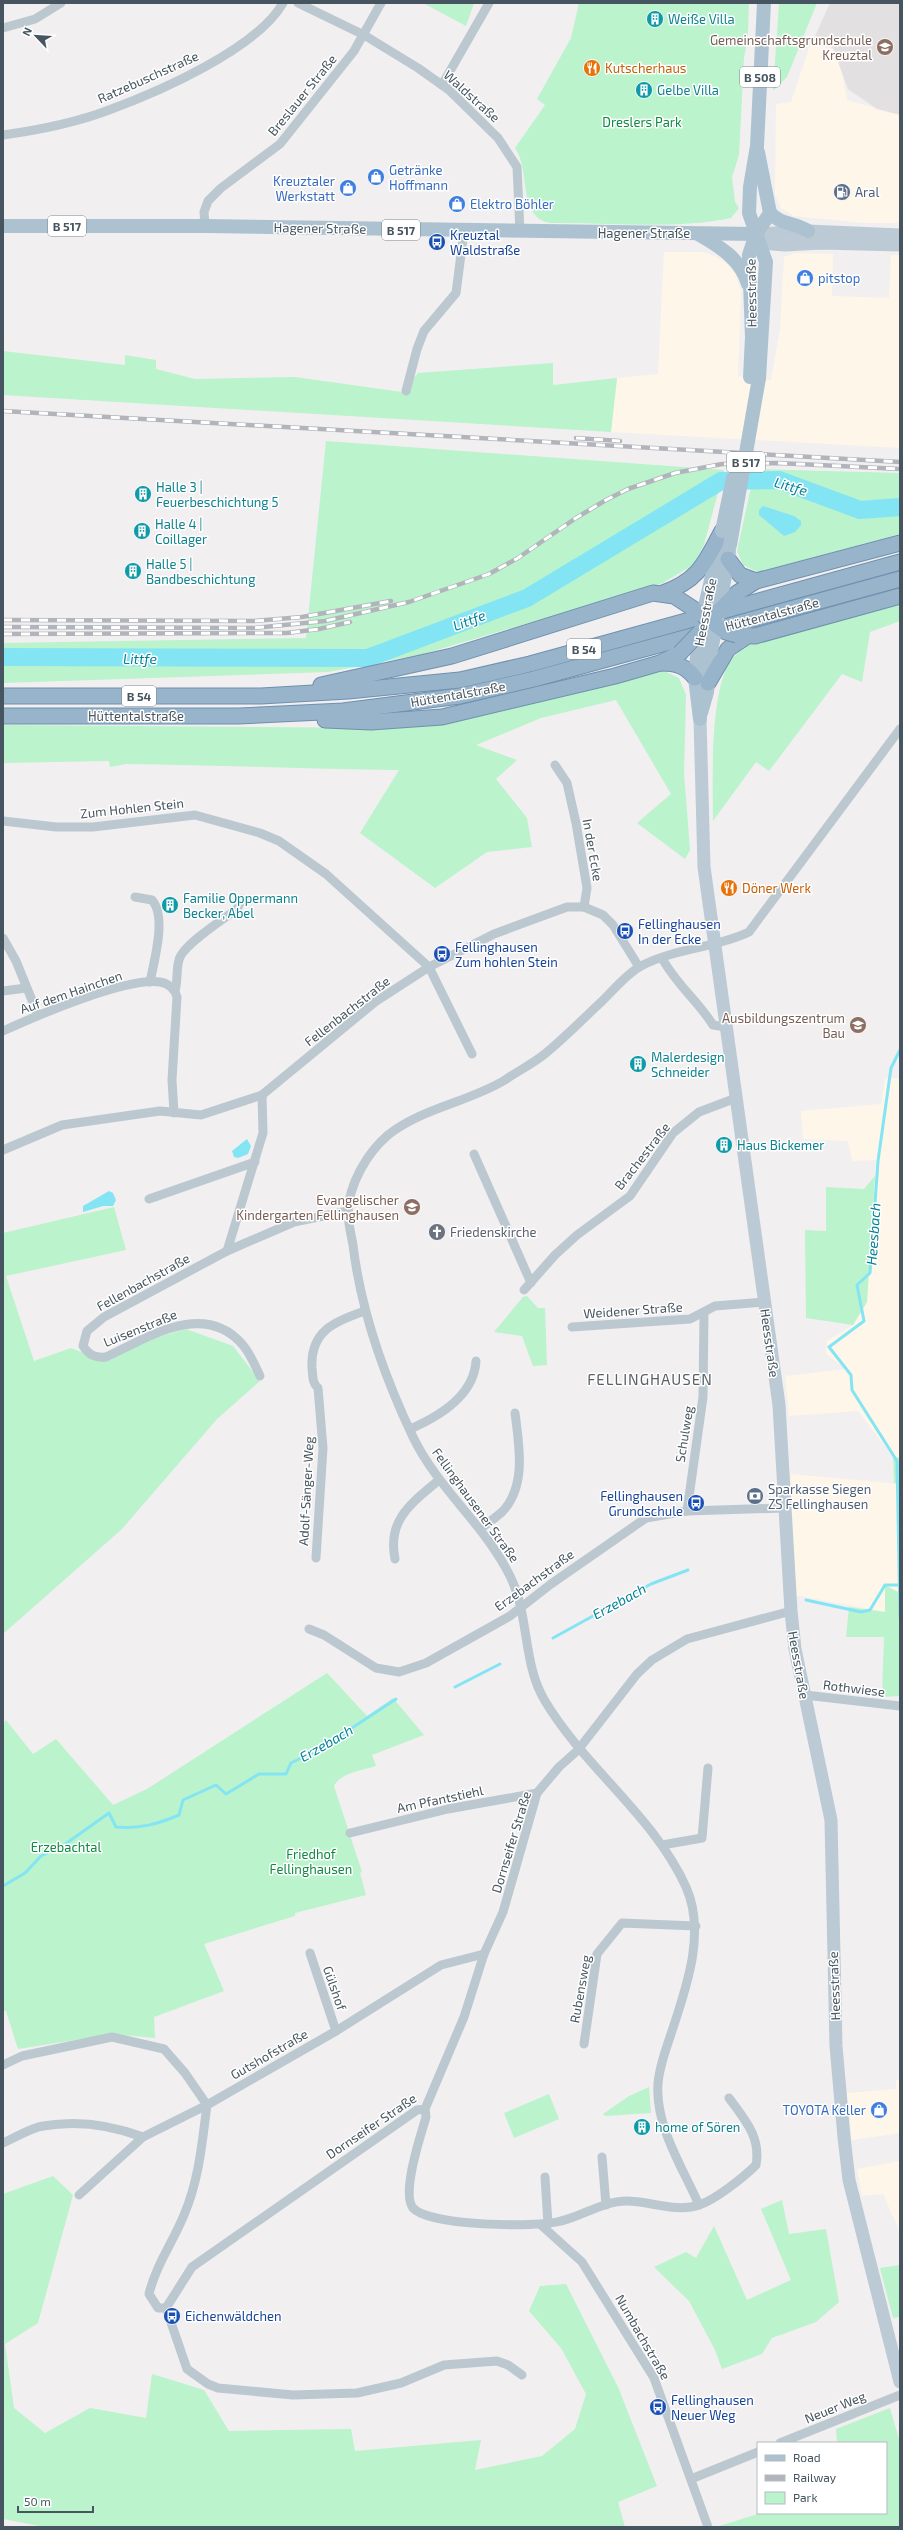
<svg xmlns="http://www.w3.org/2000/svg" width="903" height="2530" viewBox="0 0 903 2530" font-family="'Exo 2',sans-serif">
<rect width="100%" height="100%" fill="#f2eff0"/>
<g fill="#fef6e8">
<path d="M811 42 838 51 847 100 900 115V217L897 223H864L794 216 781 208 775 194 776 104 791 102Z"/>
<path d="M664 252H703L715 256 727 264 736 275 741 291 738 376 771 380 780 329 784 257 795 253 833 254 832 296 889 298 891 255H900V448L611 432 617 378 658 374Z"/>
<path d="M900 1078V1458L893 1457 858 1411 789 1416 785 1376 846 1369 826 1354 827 1341 853 1325 867 1302 875 1176 876 1160 852 1161 848 1141 803 1139 801 1111 881 1104 885 1079Z"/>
<path d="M791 1474 900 1484V1593L885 1586 886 1612 794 1595Z"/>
<path d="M900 2079V2133L852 2140 847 2093 896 2089V2080Z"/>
<path d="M900 2161V2233L883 2194 862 2196 857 2169Z"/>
</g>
<path fill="#e3e0e2" d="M830 3H900V115L877 109 848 89 833 48 815 36Z"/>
<g fill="#baf3cc">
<path d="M423 3H474L466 26Z"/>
<path d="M579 3H749C748 21 749 38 744 57L739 155 732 177 735 202 739 208 731 218C674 230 608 222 550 223 517 217 531 170 515 148L545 105 537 99 571 38Z"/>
<path d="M779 3H817L787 77 773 91Z"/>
<path d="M3 351 125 365V355L156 360V369L195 379 295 377 402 392 418 373 553 363V385L617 378 611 432 3 395Z"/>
<path d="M326 441 724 470 704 545 693 565 661 584 423 654 328 672 3 683V643L306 638Z"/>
<path d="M755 469 900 473V534L758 572 743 565 737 551Z"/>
<path d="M900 604V621L870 632 862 682 842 674 769 771 756 762 713 821C713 781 709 693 731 660 736 653 744 649 750 644Z"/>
<path d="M664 671 679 678 686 695 684 773 690 850 685 859 637 823 671 794 616 700 541 718 476 745 517 760 496 779 527 818 532 847 487 852 435 888 360 833 399 770C308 769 217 765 126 764L110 767 109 761 3 763V725L391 728 457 720Z"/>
<path d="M875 1176 867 1302 853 1325 806 1318 805 1230 826 1231V1187L864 1189Z"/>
<path d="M114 1207 126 1250 6 1276 34 1361 71 1348 92 1356 186 1329 233 1346 260 1381 217 1419 122 1529 3 1634V1233Z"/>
<path d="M527 1296 538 1308H545L547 1365 533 1366 522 1336 494 1332 523 1297Z"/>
<path d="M893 1457 900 1458V1484L894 1483Z"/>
<path d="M885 1585 900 1593V1696L882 1697 884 1637H846L849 1607 885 1612Z"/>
<path d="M327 1673 367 1716 393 1698 424 1735 372 1755 376 1766C363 1770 340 1773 334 1786L362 1872 360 1873 366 1895 295 1913V1916L204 1944 224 1991 154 2017 155 2038 113 2034 18 2049 6 2011H3V1723L6 1720 33 1754 56 1739 113 1805 147 1789Z"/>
<path d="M649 2087 651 2113 605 2116 603 2114 629 2096Z"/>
<path d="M549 2094 559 2119 514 2138 504 2113Z"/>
<path d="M53 2176 73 2195 38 2323 5 2344 14 2408 45 2433 90 2408 146 2418 152 2374 204 2390 229 2431 351 2429 355 2451 481 2440 475 2470 542 2456 575 2429 586 2394 561 2348 529 2311 540 2286 566 2284 618 2387 657 2486 618 2502 625 2527H45L3 2519V2194Z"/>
<path d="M782 2200 789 2234 826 2229 839 2302 816 2322 772 2338 762 2354 722 2369 715 2350 689 2301 654 2267 686 2252 696 2258 714 2226 747 2300 791 2280 761 2209Z"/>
<path d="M900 2265V2317L893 2318 880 2268Z"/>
<path d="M890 2408 900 2443V2527H716L761 2513H886V2443H837L836 2429Z"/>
</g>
<g fill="#83e5f4">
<path d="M763 506 794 516 801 521V525L795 532 784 536 759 515V510Z"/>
<path d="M247 1139 251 1146 248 1154 238 1158 234 1157 232 1151Z"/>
<path d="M109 1191 113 1193 116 1200 113 1206H103L83 1212V1206Z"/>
</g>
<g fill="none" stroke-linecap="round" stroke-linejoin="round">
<g stroke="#83e5f4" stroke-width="3">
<path d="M900 1050 891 1068 878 1161 870 1273 857 1285 864 1321 829 1347 851 1375 852 1390 897 1461 900 1617"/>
<path d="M806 1600 861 1612 870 1610 885 1585H899"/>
<path d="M553 1638 651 1584 688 1570"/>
<path d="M455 1687 500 1664"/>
<path d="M3 1886 25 1873 41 1856 64 1845 109 1813 116 1827C140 1829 158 1824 179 1815L183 1800 216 1785 226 1794 259 1774H286L291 1763 320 1749 396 1699"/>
</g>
<path stroke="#83e5f4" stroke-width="18" d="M3 657 368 658 527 598 721 481 779 480 860 510 900 507"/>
<g stroke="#6e91af" stroke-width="17">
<g id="trunk">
<path d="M728 559 740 575 756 581"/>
<path d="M663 593C699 580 705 563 722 531"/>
<path d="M720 610 737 593 756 581 900 543"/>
<path d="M737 635 755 636 900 596"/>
<path d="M661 663C676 663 686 666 695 678"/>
<path d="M708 683 728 649 746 637"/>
<path d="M321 685 452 656 653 593 674 596 703 615"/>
<path d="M3 696H261L348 691 460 680 530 664 900 562"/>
<path d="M3 716H238L343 711 460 696 534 679 900 579"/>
<path d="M325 720 371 722 442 717 615 676 660 663 680 653"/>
</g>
</g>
<g stroke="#bcc8d0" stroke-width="9">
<path d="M298 3 364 35 418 68 449 90 498 138 517 167 520 232"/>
<path d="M3 28 35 19 61 3"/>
<path d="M442 85 489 3"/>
<path d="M3 135C39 130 75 123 109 110 158 92 257 49 283 3"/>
<path d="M205 226 204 212 208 201 221 188 280 144 354 51 381 3"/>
<path d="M406 391 417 349 424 331 456 293 464 231"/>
<path d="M555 765 567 783 576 823 587 888 584 907"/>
<path d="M3 821 56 827H93L195 815 260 833 279 841 326 874 429 967 472 1054"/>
<path d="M135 897 152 900C167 917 154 961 150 982"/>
<path d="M3 938 16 961 38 1015"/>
<path d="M662 958C675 983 698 1001 713 1025L726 1027"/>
<path d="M3 991 26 988"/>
<path d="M175 991C178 980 176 970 179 960 182 945 224 919 237 909L242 899"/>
<path d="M3 1031C36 1016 126 977 160 982 168 983 175 989 177 997L172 1080 174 1113"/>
<path d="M262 1095 263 1133 227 1251 294 1222 348 1211"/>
<path d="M3 1150 62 1125 160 1111 201 1115 262 1095 375 1002 429 967 494 934 567 907H584L603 915 613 925 639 967"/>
<path d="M474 1154 531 1283"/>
<path d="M149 1199 255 1162"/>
<path d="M227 1251 104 1317 87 1331 83 1346C89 1355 95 1358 106 1357 147 1338 203 1300 242 1344 250 1353 255 1365 260 1376"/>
<path d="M524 1290 555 1255 577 1235 630 1196 673 1133 699 1112 736 1098"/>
<path d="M572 1327 690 1319 715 1306 765 1302"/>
<path d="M410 1429C438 1417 474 1396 476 1361"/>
<path d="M687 1511 703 1397 704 1313"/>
<path d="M480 1529C487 1524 495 1518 502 1512 527 1486 519 1445 515 1413"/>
<path d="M316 1558 323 1448 318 1388C312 1383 313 1376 312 1368 310 1331 335 1321 365 1311"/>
<path d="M395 1559C387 1519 412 1503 439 1480"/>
<path d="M309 1629 324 1635 376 1668 399 1672 426 1663 510 1616 551 1584 646 1518 687 1511 784 1508"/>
<path d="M805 1695 900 1706"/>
<path d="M350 1833 448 1809 537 1793"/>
<path d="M662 1845 702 1838 708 1768"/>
<path d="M310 1953 336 2031"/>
<path d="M584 2044 597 1954 622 1923 696 1926"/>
<path d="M3 2065 22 2056 112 2037 164 2049 185 2073 207 2105C202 2143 199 2180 184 2215 173 2242 156 2265 149 2294L158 2308H166"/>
<path d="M425 2109 426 2117C421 2135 401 2193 413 2208 429 2226 536 2228 561 2221 583 2216 603 2201 627 2201 649 2201 677 2213 699 2205 715 2200 744 2177 756 2165 761 2137 745 2120 729 2098"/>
<path d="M3 2143C15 2138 30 2128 43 2126 77 2120 111 2125 143 2137"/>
<path d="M602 2157 606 2205"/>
<path d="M545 2177 548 2224"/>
<path d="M79 2195 143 2137 207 2105 336 2031 441 1965 484 1954"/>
<path d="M699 2205C683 2168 655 2126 658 2084 659 2068 665 2052 670 2037 685 1991 707 1934 686 1887 654 1816 585 1768 545 1701 522 1663 530 1616 510 1576 485 1525 438 1489 413 1437 384 1376 361 1312 353 1245 351 1234 348 1223 348 1212 349 1184 367 1153 388 1135 422 1108 469 1102 505 1080 518 1071 534 1063 546 1053 564 1038 582 1020 599 1004 612 992 626 974 641 966 675 948 716 948 749 932L900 729"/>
<path d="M541 2225 582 2262 654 2378 708 2527"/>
<path d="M522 2375 508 2365 497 2361 444 2365 401 2383 357 2393 293 2395 218 2388 208 2384 187 2369 166 2308 192 2267 417 2110 425 2109 464 2017 484 1954 503 1912 537 1793 559 1767 578 1750 637 1674 652 1660 687 1639 791 1611"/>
<path d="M780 2443 900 2395"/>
<path d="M691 2479 758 2452"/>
</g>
<g stroke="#bbcad5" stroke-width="13">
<path d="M756 234 772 244 785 245 821 243 900 245"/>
<path d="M756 234 808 231 900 235"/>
<path d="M700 719 704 867 779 1405 791 1611 795 1649 831 1820 836 2046 844 2137 849 2180 900 2382"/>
</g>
<g stroke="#adc2d1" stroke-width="14">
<path d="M770 213C781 225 794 222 808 231"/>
<path d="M3 226H205L756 234"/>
<path d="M698 234C719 246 741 259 748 284"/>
<path d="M750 377 752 337 749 255 756 234 770 213 758 152"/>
<path d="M759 378 766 262 749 213 750 187 757 146 764 3"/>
<path d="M719 611 729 551"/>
<path d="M703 615 720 541"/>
<path d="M698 646 695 678 700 719"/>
<path d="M701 713 707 692 711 651"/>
</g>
<use href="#trunk" stroke="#98b4ca" stroke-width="15"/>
<g stroke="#b1b5bb" stroke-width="4.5">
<g id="rail">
<path d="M3 411 900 462"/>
<path d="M576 438 620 441"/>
<path d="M3 620 254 621 302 617 391 601"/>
<path d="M3 627 253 628 325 621 409 602 489 574 518 558 576 518 606 500 628 489 675 473 722 464 778 463 900 469"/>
<path d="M3 634 287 633 319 629 350 622"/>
</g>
</g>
<use href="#rail" stroke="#fff" stroke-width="3" stroke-dasharray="9" stroke-linecap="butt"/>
<g stroke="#6e91af" stroke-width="17" stroke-linecap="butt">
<g id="trunk-bridge">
<path d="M703 615 710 621 719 611"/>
<path d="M716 625 726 632 737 635"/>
<path d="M680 653 700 632"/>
</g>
</g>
<g stroke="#adc2d1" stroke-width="14">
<path d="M722 531 733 478"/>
<path d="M730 545 759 378"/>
<path d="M711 651 718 615"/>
</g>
<use href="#trunk-bridge" stroke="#98b4ca" stroke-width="15"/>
</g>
<defs>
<g id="building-disc" transform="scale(0.9)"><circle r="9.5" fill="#0f9aa8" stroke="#fff"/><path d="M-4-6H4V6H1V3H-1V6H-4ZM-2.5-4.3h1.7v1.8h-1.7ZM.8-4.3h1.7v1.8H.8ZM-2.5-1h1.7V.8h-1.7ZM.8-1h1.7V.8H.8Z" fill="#fff"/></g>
<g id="school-disc" transform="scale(0.9)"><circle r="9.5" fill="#8d6e63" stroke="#fff"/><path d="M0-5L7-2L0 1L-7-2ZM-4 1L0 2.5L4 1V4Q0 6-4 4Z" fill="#fff"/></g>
<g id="restaurant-disc" transform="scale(0.9)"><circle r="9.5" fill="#e8710a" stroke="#fff"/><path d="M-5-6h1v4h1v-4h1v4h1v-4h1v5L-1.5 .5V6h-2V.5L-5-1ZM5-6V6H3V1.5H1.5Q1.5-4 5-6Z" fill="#fff"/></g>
<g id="shop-disc" transform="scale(0.9)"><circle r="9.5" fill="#3f7fe0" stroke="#fff"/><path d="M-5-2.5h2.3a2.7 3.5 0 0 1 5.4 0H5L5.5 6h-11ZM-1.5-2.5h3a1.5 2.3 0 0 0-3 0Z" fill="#fff"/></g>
<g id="fuel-disc" transform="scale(0.9)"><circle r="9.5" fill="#5c6f8a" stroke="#fff"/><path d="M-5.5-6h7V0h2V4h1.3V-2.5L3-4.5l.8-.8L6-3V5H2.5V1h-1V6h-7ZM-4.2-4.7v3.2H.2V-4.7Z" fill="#fff"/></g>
<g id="bus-disc" transform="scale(0.9)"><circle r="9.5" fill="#1a4fb4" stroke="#fff"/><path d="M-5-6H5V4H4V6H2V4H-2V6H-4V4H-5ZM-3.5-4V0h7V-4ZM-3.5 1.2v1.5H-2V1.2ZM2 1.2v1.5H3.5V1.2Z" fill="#fff"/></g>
<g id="church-disc" transform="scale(0.9)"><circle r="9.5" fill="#6b7280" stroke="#fff"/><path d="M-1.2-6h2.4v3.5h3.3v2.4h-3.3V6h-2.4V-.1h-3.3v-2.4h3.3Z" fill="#fff"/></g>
<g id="bank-disc" transform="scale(0.9)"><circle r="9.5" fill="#5c6f8a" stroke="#fff"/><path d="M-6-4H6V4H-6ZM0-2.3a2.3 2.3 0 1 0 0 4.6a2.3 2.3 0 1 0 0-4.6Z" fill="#fff"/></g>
</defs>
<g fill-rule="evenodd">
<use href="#building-disc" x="655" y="19"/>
<use href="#school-disc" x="885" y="47"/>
<use href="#restaurant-disc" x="592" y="68"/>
<use href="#building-disc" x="644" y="90"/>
<use href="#shop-disc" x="376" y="177"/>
<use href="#shop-disc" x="348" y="188"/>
<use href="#fuel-disc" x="842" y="192"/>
<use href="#shop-disc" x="457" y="204"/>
<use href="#bus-disc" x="437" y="242"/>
<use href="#shop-disc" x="805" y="278"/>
<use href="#building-disc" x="143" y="494"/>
<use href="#building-disc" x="142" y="531"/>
<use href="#building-disc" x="133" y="571"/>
<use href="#restaurant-disc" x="729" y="888"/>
<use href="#building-disc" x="170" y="905"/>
<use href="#bus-disc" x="625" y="931"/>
<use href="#bus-disc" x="442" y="954"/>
<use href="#school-disc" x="858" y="1025"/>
<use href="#building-disc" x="638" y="1064"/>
<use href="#building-disc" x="724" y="1145"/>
<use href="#school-disc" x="412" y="1207"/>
<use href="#church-disc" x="437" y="1232"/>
<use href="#bank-disc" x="755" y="1496"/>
<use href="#bus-disc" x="696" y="1503"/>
<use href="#shop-disc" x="879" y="2110"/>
<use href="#building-disc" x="642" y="2127"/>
<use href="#bus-disc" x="172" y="2316"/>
<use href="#bus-disc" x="658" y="2407"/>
</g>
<g text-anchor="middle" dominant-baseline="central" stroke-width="3" stroke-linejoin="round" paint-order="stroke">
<g fill="#fff" stroke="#7e888f" stroke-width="1">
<rect x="740" y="67" width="40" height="20" rx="3"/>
<rect x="48" y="216" width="38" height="20" rx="3"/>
<rect x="382" y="220" width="38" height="20" rx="3"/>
<rect x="727" y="452" width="38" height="20" rx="3"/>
<rect x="567" y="639" width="34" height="20" rx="3"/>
<rect x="122" y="686" width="34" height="20" rx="3"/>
</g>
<g font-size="12" font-weight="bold" fill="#46555f">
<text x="760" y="77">B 508</text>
<text x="67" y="226">B 517</text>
<text x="401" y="230">B 517</text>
<text x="746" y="462">B 517</text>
<text x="584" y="649">B 54</text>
<text x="139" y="696">B 54</text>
</g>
<g font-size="13" fill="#0d838f" stroke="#fff" text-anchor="start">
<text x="668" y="19">Weiße Villa</text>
<text x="657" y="90">Gelbe Villa</text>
<text x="156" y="487">Halle 3 |<tspan x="156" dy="15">Feuerbeschichtung 5</tspan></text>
<text x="155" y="524">Halle 4 |<tspan x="155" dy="15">Coillager</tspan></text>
<text x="146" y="564">Halle 5 |<tspan x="146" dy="15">Bandbeschichtung</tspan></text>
<text x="183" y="898">Familie Oppermann<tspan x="183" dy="15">Becker, Abel</tspan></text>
<text x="651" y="1057">Malerdesign<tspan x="651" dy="15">Schneider</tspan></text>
<text x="737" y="1145">Haus Bickemer</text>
<text x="655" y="2127">home of Sören</text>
</g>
<g font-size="13" fill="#785e54" stroke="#fff" text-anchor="end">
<text x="872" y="40">Gemeinschaftsgrundschule<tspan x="872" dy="15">Kreuztal</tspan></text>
<text x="845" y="1018">Ausbildungszentrum<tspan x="845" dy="15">Bau</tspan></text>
<text x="399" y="1200">Evangelischer<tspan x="399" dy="15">Kindergarten Fellinghausen</tspan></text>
</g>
<g font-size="13" fill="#c56008" stroke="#fff" text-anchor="start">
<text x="605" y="68">Kutscherhaus</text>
<text x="742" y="888">Döner Werk</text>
</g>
<g font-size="13" fill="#46555f" stroke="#fff">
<text transform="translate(148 77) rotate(-24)">Ratzebuschstraße</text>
<text transform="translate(302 95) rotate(-51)">Breslauer Straße</text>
<text transform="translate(472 96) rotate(42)">Waldstraße</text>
<text transform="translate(320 228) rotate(1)">Hagener Straße</text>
<text x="644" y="233">Hagener Straße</text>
<text transform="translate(751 293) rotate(-91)">Heesstraße</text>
<text transform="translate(705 612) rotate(-79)">Heesstraße</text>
<text transform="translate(772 614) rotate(-15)">Hüttentalstraße</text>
<text transform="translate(458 694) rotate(-10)">Hüttentalstraße</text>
<text x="136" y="716">Hüttentalstraße</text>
<text transform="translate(132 808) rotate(-6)">Zum Hohlen Stein</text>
<text transform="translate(593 850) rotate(80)">In der Ecke</text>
<text transform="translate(71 992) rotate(-19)">Auf dem Hainchen</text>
<text transform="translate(347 1011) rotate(-38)">Fellenbachstraße</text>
<text transform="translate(642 1156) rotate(-52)">Brachestraße</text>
<text transform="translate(143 1282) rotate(-29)">Fellenbachstraße</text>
<text transform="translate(633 1310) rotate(-4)">Weidener Straße</text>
<text transform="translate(140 1328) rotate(-22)">Luisenstraße</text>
<text transform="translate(770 1343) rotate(82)">Heesstraße</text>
<text transform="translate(684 1434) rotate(-81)">Schulweg</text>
<text transform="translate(306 1491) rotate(-87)">Adolf-Sänger-Weg</text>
<text transform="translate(476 1505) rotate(54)">Fellinghausener Straße</text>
<text transform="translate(534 1580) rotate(-36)">Erzebachstraße</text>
<text transform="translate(799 1665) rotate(80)">Heesstraße</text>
<text transform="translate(854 1688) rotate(7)">Rothwiese</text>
<text transform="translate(440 1799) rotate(-12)">Am Pfantstiehl</text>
<text transform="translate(511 1842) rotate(-73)">Dornseifer Straße</text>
<text transform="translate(834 1986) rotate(-92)">Heesstraße</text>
<text transform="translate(335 1988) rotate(71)">Gülshof</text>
<text transform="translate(580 1989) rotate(-80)">Rubensweg</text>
<text transform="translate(269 2054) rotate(-30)">Gutshofstraße</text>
<text transform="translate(371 2126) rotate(-34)">Dornseifer Straße</text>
<text transform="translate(643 2337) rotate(60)">Numbachstraße</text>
<text transform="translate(835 2407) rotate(-22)">Neuer Weg</text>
</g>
<g font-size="13" fill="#0e8843" stroke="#fff">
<text x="642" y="122">Dreslers Park</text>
<text x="66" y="1847">Erzebachtal</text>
<text x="311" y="1854">Friedhof<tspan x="311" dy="15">Fellinghausen</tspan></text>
</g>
<g font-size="13" fill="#366cbe" stroke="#fff" text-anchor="start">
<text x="389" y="170">Getränke<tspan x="389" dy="15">Hoffmann</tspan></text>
<text x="335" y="181" text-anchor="end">Kreuztaler<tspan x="335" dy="15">Werkstatt</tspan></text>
<text x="470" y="204">Elektro Böhler</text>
<text x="818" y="278">pitstop</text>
<text x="866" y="2110" text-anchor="end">TOYOTA Keller</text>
</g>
<g font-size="13" fill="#4e5e75" stroke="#fff" text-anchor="start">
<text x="855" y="192">Aral</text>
<text x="768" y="1489">Sparkasse Siegen<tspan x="768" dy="15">ZS Fellinghausen</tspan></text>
</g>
<g font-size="13" fill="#164399" stroke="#fff" text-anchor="start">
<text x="450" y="235">Kreuztal<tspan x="450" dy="15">Waldstraße</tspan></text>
<text x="638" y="924">Fellinghausen<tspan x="638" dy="15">In der Ecke</tspan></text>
<text x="455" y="947">Fellinghausen<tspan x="455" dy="15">Zum hohlen Stein</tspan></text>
<text x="683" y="1496" text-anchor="end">Fellinghausen<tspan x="683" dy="15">Grundschule</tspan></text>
<text x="185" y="2316">Eichenwäldchen</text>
<text x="671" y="2400">Fellinghausen<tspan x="671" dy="15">Neuer Weg</tspan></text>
</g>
<g font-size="13" fill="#5b616d" stroke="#fff" text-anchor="start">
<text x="450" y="1232">Friedenskirche</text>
</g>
<g font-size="14" font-style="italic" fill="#038297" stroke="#fff">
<text transform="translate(791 486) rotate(16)">Littfe</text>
<text transform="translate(469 620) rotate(-21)">Littfe</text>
<text x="140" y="658">Littfe</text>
<text transform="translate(873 1234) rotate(-86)">Heesbach</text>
<text transform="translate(619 1601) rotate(-29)">Erzebach</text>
<text transform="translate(326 1743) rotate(-30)">Erzebach</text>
</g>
<g font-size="15" letter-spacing="1" fill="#5b6165" stroke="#fff">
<text x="650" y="1379">FELLINGHAUSEN</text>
</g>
</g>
<rect width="903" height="2530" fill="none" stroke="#46555f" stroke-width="8"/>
<rect x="757" y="2442" width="130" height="72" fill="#ffffff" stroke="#b5bbbf"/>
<rect x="765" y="2455" width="20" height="6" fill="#adc2d1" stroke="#b5bbbf"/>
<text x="793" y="2462" font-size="12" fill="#46555f">Road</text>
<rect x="765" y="2475" width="20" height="6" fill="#b1b5bb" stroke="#b5bbbf"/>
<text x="793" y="2482" font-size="12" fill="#46555f">Railway</text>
<rect x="765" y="2492" width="20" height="12" fill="#baf3cc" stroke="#b5bbbf"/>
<text x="793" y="2502" font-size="12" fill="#46555f">Park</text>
<g transform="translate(36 36) rotate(295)" stroke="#ffffff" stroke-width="3" paint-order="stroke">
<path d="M0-3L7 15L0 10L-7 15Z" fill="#46555f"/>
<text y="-6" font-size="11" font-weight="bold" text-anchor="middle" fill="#46555f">N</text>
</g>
<path d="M18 2506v6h75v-6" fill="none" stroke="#46555f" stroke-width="2"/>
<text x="24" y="2506" font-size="12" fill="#46555f" stroke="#ffffff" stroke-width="3" paint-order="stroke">50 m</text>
</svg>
